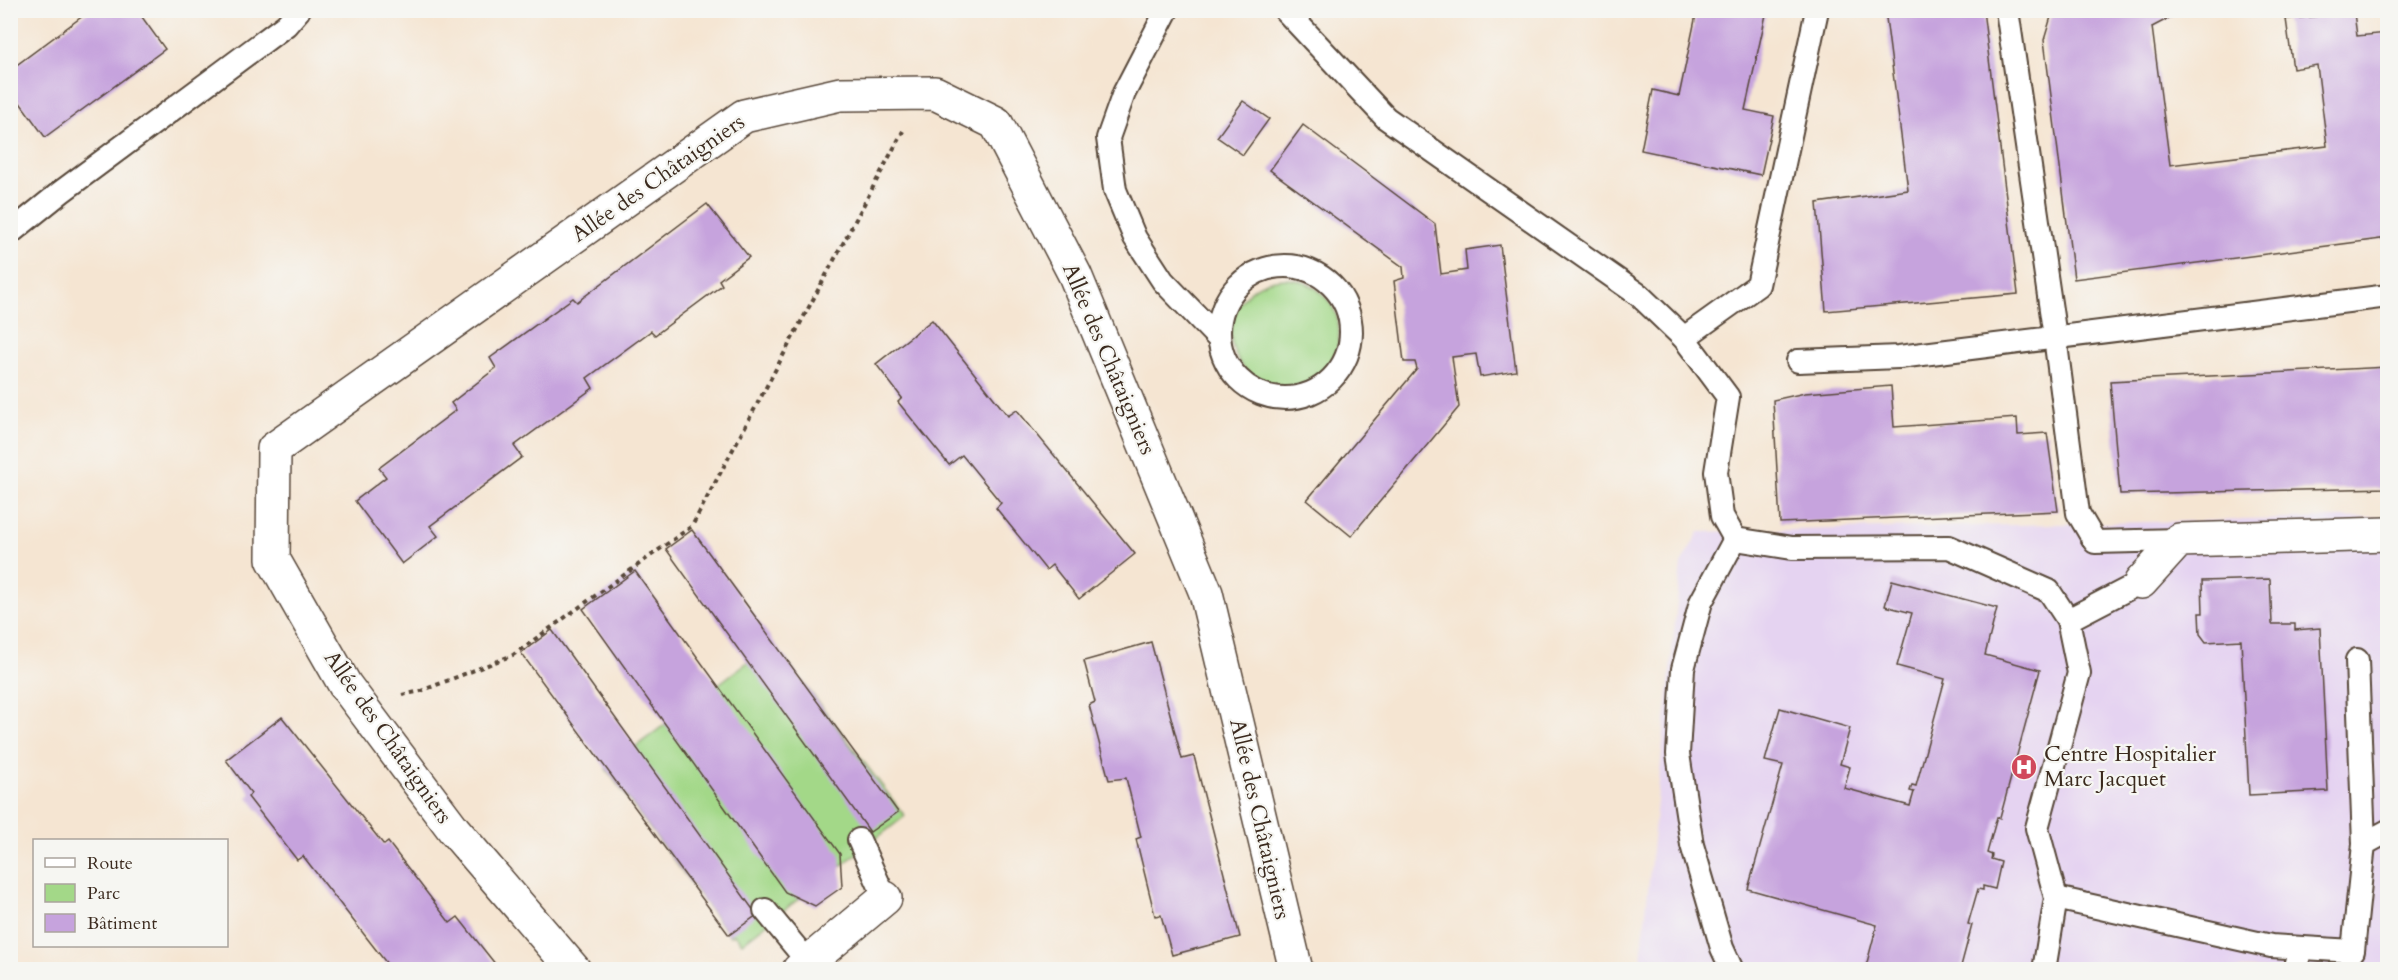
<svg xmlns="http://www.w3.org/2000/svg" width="2398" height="980" viewBox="0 0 2398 980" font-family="Cardo,serif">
<rect width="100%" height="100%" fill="#f6f6f2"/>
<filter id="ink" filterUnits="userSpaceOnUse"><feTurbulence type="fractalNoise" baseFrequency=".0167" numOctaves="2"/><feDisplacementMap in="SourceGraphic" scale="12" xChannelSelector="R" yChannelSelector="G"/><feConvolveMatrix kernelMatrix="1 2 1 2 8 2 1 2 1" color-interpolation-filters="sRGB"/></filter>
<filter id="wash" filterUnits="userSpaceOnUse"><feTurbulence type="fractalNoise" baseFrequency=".008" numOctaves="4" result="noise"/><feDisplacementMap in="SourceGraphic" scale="24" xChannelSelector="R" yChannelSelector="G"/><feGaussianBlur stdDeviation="1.35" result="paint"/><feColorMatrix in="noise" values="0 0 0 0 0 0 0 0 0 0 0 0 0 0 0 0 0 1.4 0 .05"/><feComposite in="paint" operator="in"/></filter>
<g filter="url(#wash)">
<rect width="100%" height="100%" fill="#f5e5d2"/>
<path fill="#e5d3f1" d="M2387 517V969L1640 970 1681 564 1699 532Z"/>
<g fill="#a3d888" stroke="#6f8153" stroke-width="1.5">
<circle cx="1285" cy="333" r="54"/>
<path d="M773 643 905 816 742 943 734 934 730 936 606 769Z"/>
</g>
<g id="blocks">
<g fill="#c6a3dd">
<path d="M91 10H137L165 49 45 137 10 89V70Z"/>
<path d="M1697 10H1767L1745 110 1774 116 1761 175 1641 150 1653 90 1679 96Z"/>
<path d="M1885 10H1983L2018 294 1826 311 1817 203 1908 190Z"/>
<path d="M2053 10H2176L2175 15 2152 27 2170 165 2327 146 2317 65 2293 69 2286 19 2354 13 2357 36 2388 33V238L2074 279 2044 40Z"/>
<path d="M1243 101 1269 119 1243 155 1217 137Z"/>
<path d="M1303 125 1435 224 1441 274 1467 270 1465 250 1500 245 1516 371 1480 377 1476 354 1452 357 1459 407 1351 536 1307 500 1417 369 1415 362H1404L1394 281 1404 278 1403 267 1270 170Z"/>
<path d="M707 204 749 257 719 280 722 285 655 335 651 331 587 378 593 388 514 446 522 457 430 526 438 536 402 564 355 501 386 477 379 468 456 410 451 403 496 368 490 358 573 298 577 302Z"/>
<path d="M932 320 1008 416 1017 410 1135 554 1079 599 1052 565 1046 570 996 508 1001 503 962 455 949 465 898 402 902 398 876 364Z"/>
<path d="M2388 367V488L2120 494 2110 381Z"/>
<path d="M1891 386 1894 427 2017 418 2018 435 2047 433 2058 511 1780 523 1773 400 1805 393Z"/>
<path d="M692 530 898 812 870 832 666 549Z"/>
<path d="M635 571 840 854 842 887 815 906 785 892 583 609Z"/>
<path d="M2270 579 2272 624H2295V630L2320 628 2328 791 2249 795 2241 640 2206 642 2200 634 2199 613H2203L2202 581Z"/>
<path d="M1892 580 1997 608 1985 655 2040 670 2000 818 1997 817 1987 853 1992 855 1991 859 2001 862 1995 889 1983 886V890L1978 889 1968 924 1972 925 1960 970H1865L1877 925 1748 889 1783 765 1765 761 1780 708 1850 728 1840 764 1850 767 1844 788 1910 806 1914 792 1910 791 1912 785 1916 786 1945 679 1897 666 1912 613 1885 606Z"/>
<path d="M552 630 757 915 729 935 521 653Z"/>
<path d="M1151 642 1182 759 1194 756 1240 937 1172 955 1161 915 1155 916 1136 839 1141 837 1126 778 1109 780 1089 705 1095 702 1084 661Z"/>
<path d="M282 717 384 845 388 842 450 923 458 917 500 970H406L400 963 391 969 303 856 297 860 248 797 251 793 226 760Z"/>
</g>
</g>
</g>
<g filter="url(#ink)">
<use href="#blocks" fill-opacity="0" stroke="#574639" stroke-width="1.5"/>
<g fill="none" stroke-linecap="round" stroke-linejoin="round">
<g stroke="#574639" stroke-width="26">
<g id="service">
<path d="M1167 10 1124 93 1108 138 1115 190 1135 238 1163 281 1219 339"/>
<path d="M1285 10 1386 118 1639 295 1684 338 1728 397 1716 472 1722 516 1735 539"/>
<path d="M2007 10 2055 337 2078 513 2095 542 2179 540"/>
<path d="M10 233 61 192 286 25 299 10"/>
<circle cx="1285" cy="332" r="66"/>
<path d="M1684 338 1758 285 1817 10"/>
<path d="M1798 361 1899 357 2388 296"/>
<path d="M1735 539 1792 548 1949 547 2049 591 2068 620 2079 673 2037 828 2056 898 2044 970"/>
<path d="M2068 620 2141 582"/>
<path d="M2357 660 2364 844"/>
<path d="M859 840 885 898"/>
<path d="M2056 898 2271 946 2353 951 2364 844 2388 831"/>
<path d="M765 910 808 962"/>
<path d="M1732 970 1722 948 1692 845 1678 754 1683 669 1701 602 1735 539"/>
<path d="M2295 970 2301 948"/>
</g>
</g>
<g stroke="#574639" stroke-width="36">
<g id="minor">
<path d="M2141 582 2179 540 2388 534"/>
<path d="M574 970 454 830 345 685 273 559 274 449 744 116 840 94 935 93 996 123 1075 275 1206 593 1296 970"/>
<path d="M799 970 885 898"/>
</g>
</g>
<path stroke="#574639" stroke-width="4" stroke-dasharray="4.5 4.5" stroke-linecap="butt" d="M402 695 421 691 513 655 692 526 903 131"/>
<use href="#service" stroke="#fff" stroke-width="22"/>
<use href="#minor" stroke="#fff" stroke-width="33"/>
</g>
</g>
<defs>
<g id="hospital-disc" transform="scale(1.35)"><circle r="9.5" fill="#d1495b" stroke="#f6f6f2"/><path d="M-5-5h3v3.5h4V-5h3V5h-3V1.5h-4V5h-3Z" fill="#fff"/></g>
</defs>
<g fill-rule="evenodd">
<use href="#hospital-disc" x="2024" y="767"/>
</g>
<g text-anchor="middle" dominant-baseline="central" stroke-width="4.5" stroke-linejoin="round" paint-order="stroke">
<g font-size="22" fill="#3b2a1e" stroke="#f6f6f2">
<text transform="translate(658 178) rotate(-35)">Allée des Châtaigniers</text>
<text transform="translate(1109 359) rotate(67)">Allée des Châtaigniers</text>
<text transform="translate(388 737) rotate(55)">Allée des Châtaigniers</text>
<text transform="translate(1260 819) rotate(77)">Allée des Châtaigniers</text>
</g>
<g font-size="22" fill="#3b2a1e" stroke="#f6f6f2" text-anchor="start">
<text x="2044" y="754">Centre Hospitalier<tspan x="2044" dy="25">Marc Jacquet</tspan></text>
</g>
</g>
<rect width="2398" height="980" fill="none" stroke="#f6f6f2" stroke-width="36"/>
<rect x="33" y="839" width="195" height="108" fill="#f6f6f2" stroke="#aba49d" stroke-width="1.5"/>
<rect x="45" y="858" width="30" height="9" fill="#ffffff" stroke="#aba49d" stroke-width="1.5"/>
<text x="87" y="869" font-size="18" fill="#3b2a1e">Route</text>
<rect x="45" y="884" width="30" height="18" fill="#a3d888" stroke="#aba49d" stroke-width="1.5"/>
<text x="87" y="899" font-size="18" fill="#3b2a1e">Parc</text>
<rect x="45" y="914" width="30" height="18" fill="#c6a3dd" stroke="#aba49d" stroke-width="1.5"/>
<text x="87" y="929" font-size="18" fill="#3b2a1e">Bâtiment</text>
</svg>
